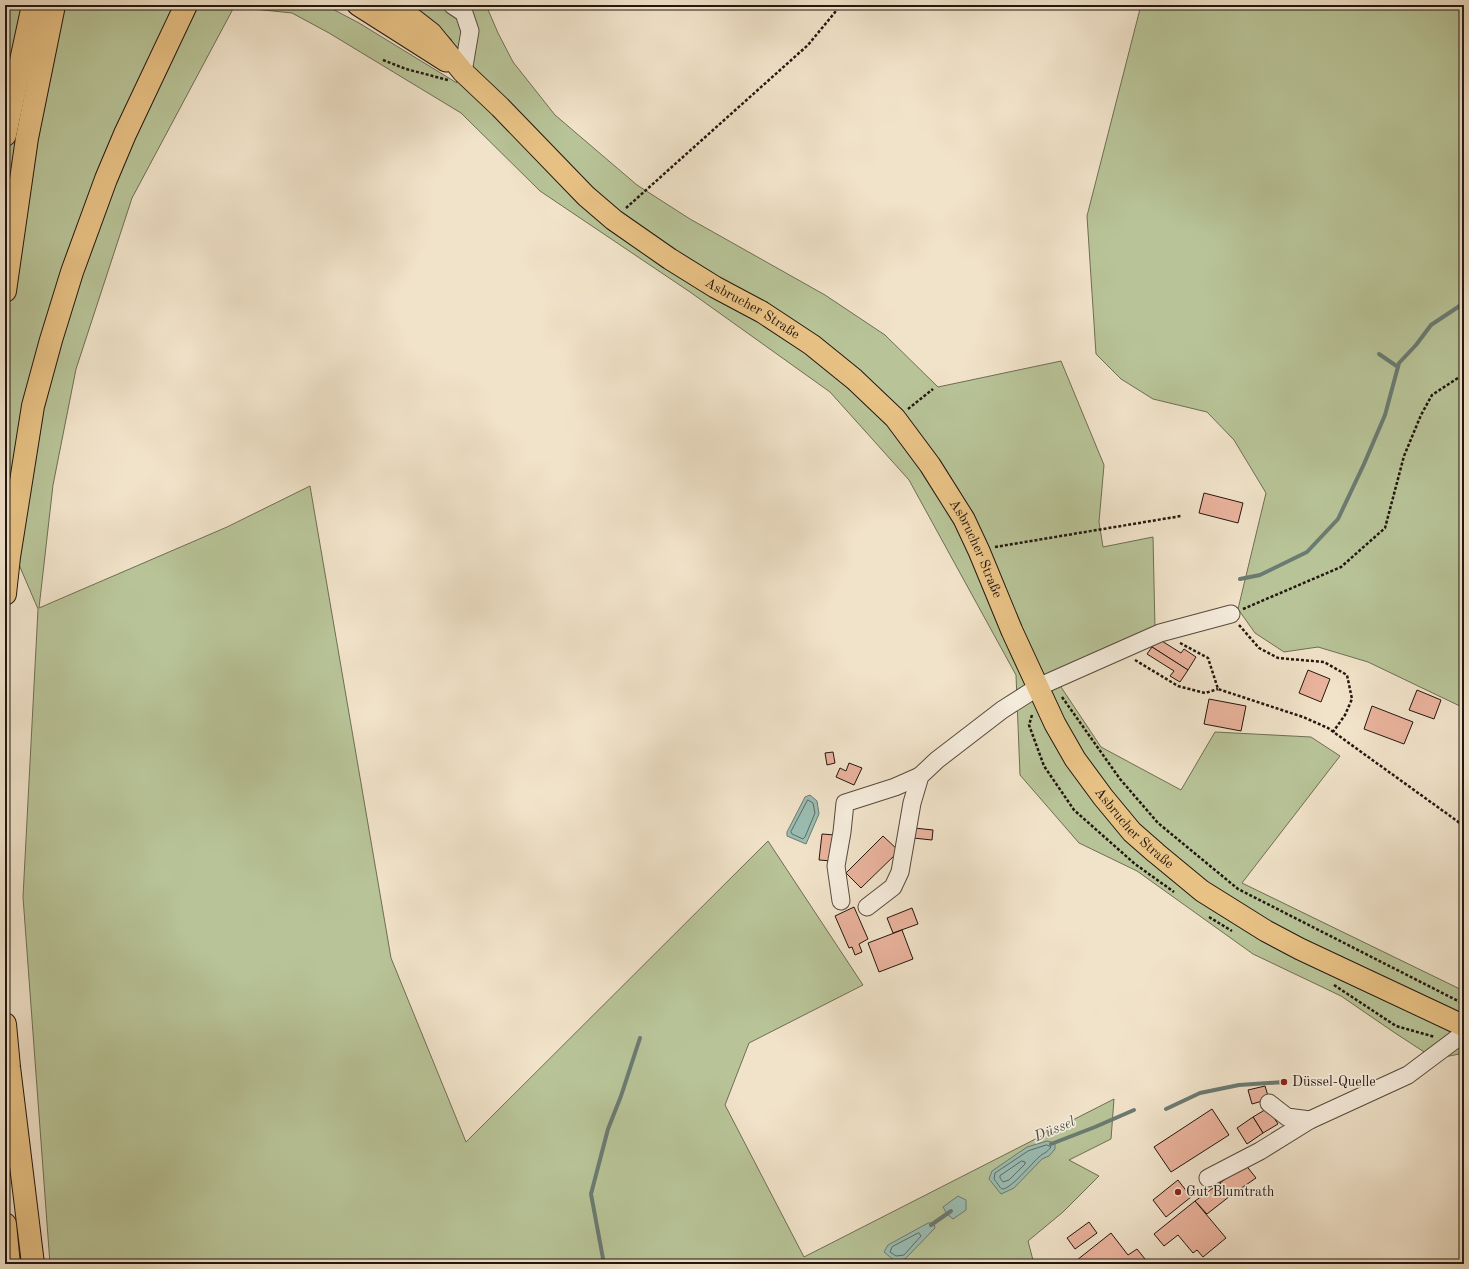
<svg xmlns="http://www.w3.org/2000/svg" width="1469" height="1269" viewBox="0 0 1469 1269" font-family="'Old Standard TT',serif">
<rect width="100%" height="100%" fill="#f1e3ca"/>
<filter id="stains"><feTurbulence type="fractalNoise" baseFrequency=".005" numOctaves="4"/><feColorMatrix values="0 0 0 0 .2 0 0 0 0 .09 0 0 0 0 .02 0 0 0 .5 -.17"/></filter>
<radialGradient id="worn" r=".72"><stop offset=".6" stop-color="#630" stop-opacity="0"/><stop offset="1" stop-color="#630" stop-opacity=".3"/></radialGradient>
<g fill="#b8c498" stroke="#6e6e54">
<path d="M5 5H325L359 23 457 83 451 39 413 5H486L498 33 513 62 555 115 637 185 690 219 825 295 885 335 938 387 1061 361 1104 465 1099 522 1103 547 1153 537 1155 629 1053 675 1101 747 1181 790 1215 732 1311 737 1340 756 1242 883 1464 991V1053L1435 1059 1395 1033 1341 996 1253 954 1137 871 1079 843 1020 775 1016 675 909 480 830 392 690 292 540 191 461 113 329 33 292 13 234 7 132 198 76 369 53 485 39 608 227 527 310 486 391 958 466 1142 768 841 863 985 749 1043 725 1105 804 1257 1114 1099 1111 1139 1069 1160 1099 1176 1063 1212 1028 1241 1034 1264H50L23 897 38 609 5 532V445L8 397 5 393Z"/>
<path d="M1141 5H1464V708L1368 662 1318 647 1284 652 1255 633 1238 609 1266 493 1234 440 1207 412 1153 399 1121 379 1096 354 1087 216Z"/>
</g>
<g fill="#9bbeb4" stroke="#6b7b72">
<path d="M810 795 817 801 819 814 806 844 787 836V832L805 797Z"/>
<path d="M1047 1141 1055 1143V1149L1049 1156 1042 1159 1014 1188 1001 1194 989 1179 992 1171 1027 1147Z"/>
<path d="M958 1196 966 1200V1210L953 1219 947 1214 943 1207Z"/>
<path d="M928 1223H934L935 1228 905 1259 895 1261 884 1252 888 1245Z"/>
</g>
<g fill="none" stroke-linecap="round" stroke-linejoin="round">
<g stroke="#5f6a62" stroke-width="1">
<path d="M808 800 813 803 815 813 805 837 803 839 792 834 791 832Z"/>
<path d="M1047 1145 1051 1147C1047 1153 1043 1153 1039 1157 1032 1163 1010 1190 1002 1189 1000 1188 996 1181 994 1179L995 1173 1028 1151Z"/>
<path d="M1022 1161 1025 1162V1164L1009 1180 1003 1182 1000 1178V1176Z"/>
<path d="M919 1233 921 1236 904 1255 896 1256 890 1252 892 1247Z"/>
</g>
<g stroke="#6b7b72" stroke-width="4">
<path d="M1379 354 1398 367"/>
<path d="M1240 579 1260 575 1307 552 1338 519 1364 464 1385 415 1399 363 1416 345 1431 325 1464 303"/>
<path d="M1166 1109 1200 1093 1239 1085 1284 1082"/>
<path d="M1051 1144 1095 1127 1134 1110"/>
<path d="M931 1225 951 1211"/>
<path d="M604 1264 591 1194 608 1129 621 1096 640 1038"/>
</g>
</g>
<g fill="#eab39d" stroke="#23170f">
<path d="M1204 493 1243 503 1238 523 1199 513Z"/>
<path d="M1157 638 1181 653 1184 649 1196 657 1188 670 1152 647Z"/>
<path d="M1152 647 1188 670 1180 682 1170 676 1174 671 1147 654Z"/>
<path d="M1308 670 1330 679 1321 702 1299 693Z"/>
<path d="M1417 690 1441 700 1434 719 1409 710Z"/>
<path d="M1209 699 1246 706 1241 731 1204 724Z"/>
<path d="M1372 706 1413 722 1404 744 1364 729Z"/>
<path d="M833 752 835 763 827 765 825 753Z"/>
<path d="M849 763 862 768 854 785 836 777 840 768 846 771Z"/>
<path d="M914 828 933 830 932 840 913 838Z"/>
<path d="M822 834 835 835 832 861 819 860Z"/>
<path d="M883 836 899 851 861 888 846 873Z"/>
<path d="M854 907 868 939 859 944 862 952 855 955 852 947 849 948 835 916Z"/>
<path d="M912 908 918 924 893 933 887 918Z"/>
<path d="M902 930 913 959 879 972 868 943Z"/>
<path d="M1265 1086 1269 1099 1252 1104 1248 1090Z"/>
<path d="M1268 1108 1278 1124 1263 1133 1253 1117Z"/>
<path d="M1212 1109 1229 1135 1171 1172 1154 1147Z"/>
<path d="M1253 1117 1263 1133 1247 1144 1237 1128Z"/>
<path d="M1245 1164 1256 1178 1230 1196 1220 1183Z"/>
<path d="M1178 1180 1191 1197 1166 1217 1153 1200Z"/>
<path d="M1220 1183 1230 1196 1207 1214 1195 1201Z"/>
<path d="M1195 1201 1226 1238 1203 1257 1197 1250 1193 1253 1178 1235 1164 1246 1154 1234Z"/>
<path d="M1089 1222 1097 1233 1075 1249 1067 1238Z"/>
<path d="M1111 1233 1128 1255 1137 1249 1149 1264H1072Z"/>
</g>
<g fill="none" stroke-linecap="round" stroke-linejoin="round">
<g stroke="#564a3e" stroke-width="19">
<g id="minor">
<path d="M452 5 464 13 470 31 463 72"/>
<path d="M841 901 836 866 842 832 845 803 895 787 920 776"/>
<path d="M867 907 893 887 900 872 912 803 920 776 937 760 1002 710 1038 687 1160 633 1231 614"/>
<path d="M1269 1103 1287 1117 1310 1120"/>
<path d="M1208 1178 1260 1151 1310 1120 1408 1075 1464 1033"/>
</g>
</g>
<g stroke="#23170f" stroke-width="23">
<g id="major">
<path d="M358 5 446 61"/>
<path id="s1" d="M395 5 431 33 463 72 500 107 586 196 614 220 670 259 715 287 762 312 812 345 854 379 895 418 930 465 964 519 979 551 1012 631 1055 724 1075 759 1103 797 1132 832 1156 853 1202 891 1266 931 1300 949 1464 1026"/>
</g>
</g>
<g stroke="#23170f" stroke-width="24">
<g id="highway">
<path d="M396 5 398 7"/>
<path d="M5 135 33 5"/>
<path d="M5 291 27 138 54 5"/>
<path d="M5 594 9 557 33 406 51 340 72 272 106 179 125 134 186 5"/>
<path d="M5 1024 9 1067 33 1264"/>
<path d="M5 1224 9 1264"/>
</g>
</g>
<g stroke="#23170f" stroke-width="2.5" stroke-dasharray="3 2" stroke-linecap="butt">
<path d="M335 5 343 10"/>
<path d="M383 60 406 69 448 80"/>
<path d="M626 208 808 45 841 5"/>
<path d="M908 409 933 389"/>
<path d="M995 547 1181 516"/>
<path d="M1243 609 1341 567 1385 528 1404 456 1421 415 1432 395 1464 374"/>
<path d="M1239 625 1259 648 1278 658 1324 662 1347 675 1352 699 1345 715 1333 732"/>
<path d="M1180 643 1208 658 1218 689 1303 717 1328 728 1464 826"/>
<path d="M1135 660 1178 686 1205 693 1218 689"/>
<path d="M1062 697 1120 779 1158 823 1238 889 1464 1004"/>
<path d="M1032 715 1029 725 1044 766 1074 810 1135 864 1174 892"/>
<path d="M1209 917 1232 931"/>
<path d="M1334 985 1396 1026 1435 1037"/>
</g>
<use href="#minor" stroke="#f6eddd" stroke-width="17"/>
<use href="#major" stroke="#e8c285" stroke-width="21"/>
<use href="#highway" stroke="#e8c285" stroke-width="22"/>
</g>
<g fill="#8f2418" stroke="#f6eddd" stroke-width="1.5">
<circle cx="1284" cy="1082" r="4"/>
<circle cx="1178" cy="1192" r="4"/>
</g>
<g text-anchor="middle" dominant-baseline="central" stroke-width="3.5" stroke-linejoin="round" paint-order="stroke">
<g font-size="14" fill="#23170f" stroke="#f6eddd">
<text stroke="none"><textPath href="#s1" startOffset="472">Asbrucher Straße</textPath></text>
<text stroke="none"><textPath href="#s1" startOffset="807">Asbrucher Straße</textPath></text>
<text stroke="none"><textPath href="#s1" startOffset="1131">Asbrucher Straße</textPath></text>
</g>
<g font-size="14" fill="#23170f" stroke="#f6eddd" text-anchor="start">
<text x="1292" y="1082">Düssel-Quelle</text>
<text x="1186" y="1192">Gut Blumtrath</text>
</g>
<g font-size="15" font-style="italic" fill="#4d5149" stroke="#f6eddd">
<text transform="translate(1055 1130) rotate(-23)">Düssel</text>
</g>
</g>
<rect width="1469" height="1269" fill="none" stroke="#f1e3ca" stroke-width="20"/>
<rect x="6" y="6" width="1457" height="1257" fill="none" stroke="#23170f" stroke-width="2"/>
<rect x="10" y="10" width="1449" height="1249" fill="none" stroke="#23170f"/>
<rect width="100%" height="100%" filter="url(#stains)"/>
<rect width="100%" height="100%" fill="url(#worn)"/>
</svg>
